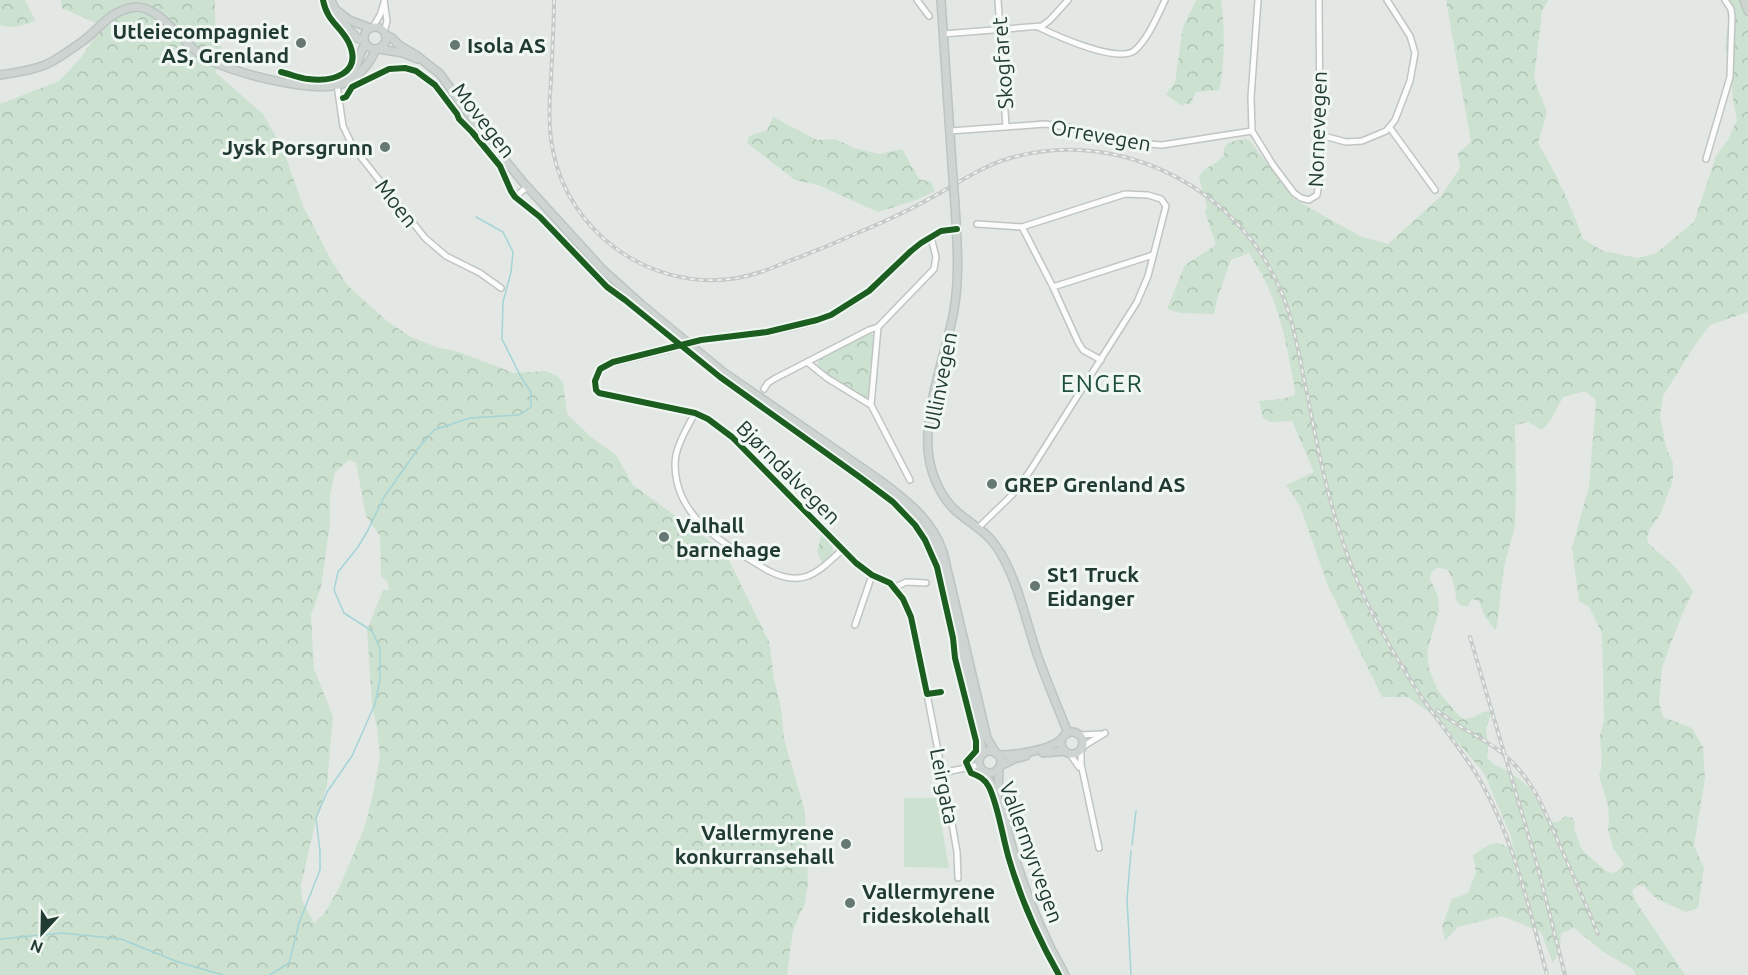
<svg xmlns="http://www.w3.org/2000/svg" width="1748" height="975" viewBox="0 0 1748 975" font-family="Ubuntu,sans-serif">
<defs>
<pattern id="forest-crowns" width="20" height="18" patternUnits="userSpaceOnUse" patternTransform="scale(1.5)"><rect width="20" height="18" fill="#cce1d0"/><path d="M2 6a3 3 0 1 1 6 0M12 15a3 3 0 1 1 6 0" fill="none" stroke="#afc2b3"/></pattern>
</defs>
<rect width="100%" height="100%" fill="#e3e8e5"/>
<path fill="#cce1d0" d="M904 798H937L949 868 904 867Z"/>
<g fill="url(#forest-crowns)" fill-rule="evenodd">
<path d="M0 0H25L35 20C26 26 11 29 0 25Z"/>
<path d="M61 0H215C215 18 214 40 226 55L215 72 263 114 283 149 303 206 331 260 347 285 387 321 411 337 439 348 456 351 514 373 546 371 557 376 563 382 567 414 591 437 616 455 633 485 725 552 769 642 774 679 781 708 784 739 805 812 808 884 805 903 793 930 787 975H0V104L59 81 79 60 98 33V24L62 8ZM349 460 356 463 366 516 380 536 381 576 387 581 389 590H383L367 630 372 704 377 728 380 757 372 798 365 826 340 886 324 914 314 923 302 900 301 885 315 824 327 785 333 716 314 669 311 615 321 587 330 523V496L335 472Z"/>
<path d="M1196 0H1221C1225 24 1225 67 1219 90L1196 92 1190 104 1180 105 1166 94 1175 82 1183 27Z"/>
<path d="M1446 0H1548L1542 12 1534 79 1547 112 1538 143C1556 173 1571 206 1583 239L1603 251 1638 258 1656 253 1694 222 1716 156 1728 140 1737 120 1733 99 1730 67 1725 48 1729 17 1725 6 1722 0H1748V312L1710 325 1693 348 1663 396 1660 415 1666 448 1673 463V480L1661 513 1650 529 1647 537 1648 543 1677 569 1693 591 1681 617 1662 667 1659 703 1663 717 1692 728 1703 747 1705 778 1694 846 1704 868 1698 908 1686 912 1657 899 1644 886 1638 885 1632 891 1636 902 1685 975H1636L1633 969 1605 953 1574 928 1561 933 1560 950 1553 963 1541 932 1502 916 1458 927 1445 941 1442 927 1452 899 1468 893 1476 872 1473 855C1492 843 1494 838 1514 851L1511 836 1484 773 1437 718 1408 697H1382L1328 586 1300 506 1286 485 1314 472 1292 421 1271 422 1263 418 1259 401 1282 399 1295 395V389C1285 337 1279 298 1249 253L1231 260 1218 296 1214 314 1180 313 1167 309 1184 267 1188 263 1216 245 1205 212 1207 207 1199 177C1204 166 1216 166 1224 155 1222 141 1235 141 1246 139L1250 141 1293 198 1299 202 1362 237 1388 244 1441 196 1460 168 1458 153 1471 142ZM1585 391 1596 400 1589 486 1572 548 1579 601 1589 607 1602 633 1604 719 1600 736 1602 765 1599 775 1608 806 1609 820 1608 829 1613 848 1624 864 1619 870 1613 873 1606 871 1582 850 1574 829 1575 823 1573 818 1565 816C1561 820 1558 823 1552 822L1529 787 1510 772 1493 764 1487 757 1488 747 1486 729 1491 713 1489 711 1483 712 1474 717 1464 719 1459 716 1439 692 1429 670 1427 652 1439 610 1438 596 1430 579 1431 572 1437 568 1447 569C1456 583 1454 588 1457 602L1462 606H1468L1472 599 1479 601 1484 615 1495 630 1497 626 1504 567 1515 526 1516 490 1515 425 1528 422 1542 430 1550 421 1563 397Z"/>
<path d="M774 116 775 118 817 140 835 139 854 148 879 154 902 149 919 179 931 182 935 191 916 200 878 212 818 185 795 180 747 143 749 136 767 130Z"/>
<path d="M870 333 874 335V338L872 393 870 396 865 398 819 370 817 366 819 360 822 357Z"/>
<path d="M822 533 832 544 833 552 822 563 817 551Z"/>
</g>
<g fill="none" stroke-linecap="round" stroke-linejoin="round">
<g stroke="#a4d4d6" stroke-width="1.5">
<path d="M1132 845 1136 811"/>
<path d="M0 939 62 933 121 939 178 962 223 975"/>
<path d="M270 975 289 963 299 923 320 870V851L316 818 327 792 352 756 375 704 380 680V648L372 631 344 613 334 590 338 572 358 547 368 530 384 497 420 446 434 430 470 418 519 415 531 407V392L521 377 502 339 503 302 511 272 513 252 503 232 476 217"/>
<path d="M1131 975 1127 899 1131 851"/>
</g>
<g stroke="#c0c5c2" stroke-width="8">
<g id="minor">
<path d="M384 0 387 21 384 32"/>
<path d="M917 0 929 16"/>
<path d="M998 0 1006 127"/>
<path d="M1258 0 1251 97 1252 131 1273 165 1294 193 1301 198 1309 200 1317 195 1319 182 1320 135 1319 0"/>
<path d="M373 27 380 15 384 3"/>
<path d="M1038 27C1057 36 1116 63 1134 51 1147 41 1158 15 1165 0"/>
<path d="M943 34 1042 26 1050 20 1068 0"/>
<path d="M337 85 343 126 353 147 425 238 446 256 480 273 501 288"/>
<path d="M1390 128 1435 190"/>
<path d="M950 131 1045 124 1067 127 1135 143 1162 145 1252 131"/>
<path d="M1320 135 1346 142 1362 141 1386 131 1395 120 1410 81 1415 53 1410 36 1387 0"/>
<path d="M1706 159 1730 77 1732 16 1731 9 1725 0"/>
<path d="M527 187 515 197 540 217 600 281"/>
<path d="M977 224 1022 227 1125 194 1148 195 1161 199 1166 206 1148 276 1137 302 1030 471 1012 495 979 527"/>
<path d="M1022 227 1053 287 1078 342 1083 350 1101 360"/>
<path d="M1053 287 1153 255"/>
<path d="M701 340C744 332 790 334 830 315 844 309 858 300 869 291 896 268 919 232 957 229"/>
<path d="M670 349 605 365C596 371 594 380 596 390L605 395 695 413 708 419 726 432 856 563 872 575 890 583 903 599 911 617 927 694 941 692"/>
<path d="M807 362 827 378 871 405 910 480"/>
<path d="M764 389 768 383 774 379 869 330 878 327 934 269 936 257 931 237"/>
<path d="M871 405 878 327"/>
<path d="M695 413C688 426 679 440 676 455 674 465 675 473 677 482 687 526 732 548 767 570 803 589 817 573 843 549"/>
<path d="M894 588 906 582 926 583"/>
<path d="M855 625 872 575"/>
<path d="M927 694 952 823 957 852 958 878"/>
<path d="M1080 735 1100 734"/>
<path d="M1082 747 1105 733"/>
<path d="M1081 749V764L1099 848"/>
<path d="M1070 754 1079 767"/>
<path d="M942 773 979 765"/>
</g>
</g>
<g stroke="#bcc5c1" stroke-width="10">
<g id="major">
<path d="M331 0 339 19 357 38 364 41"/>
<path d="M941 0 952 164"/>
<path d="M1744 0 1748 11"/>
<path d="M335 9 349 20 370 28"/>
<circle cx="375" cy="38" r="11"/>
<path d="M386 35 392 38 399 45 416 55 440 74 481 131 522 181 603 270 642 305 723 372 878 479C905 499 932 519 943 552L987 738 996 753"/>
<path d="M379 49 403 53 417 59"/>
<path d="M0 75C18 72 37 70 53 61 63 55 73 48 83 41 101 27 112 9 136 7 159 6 183 43 201 55 225 72 314 94 342 84 357 78 369 65 376 49"/>
<path d="M351 76C358 66 359 55 365 44"/>
<path d="M955 205C957 240 960 275 954 310 946 355 922 412 929 458 932 476 941 497 955 510 969 523 985 530 996 546 1017 576 1026 622 1038 657 1047 682 1058 708 1068 733"/>
<path d="M878 484C901 505 924 524 937 553L980 737 982 749 980 756"/>
<circle cx="1072" cy="743" r="11"/>
<circle cx="990" cy="762" r="11"/>
<path d="M1043 753 1065 751"/>
<path d="M998 755C1015 755 1049 751 1062 739"/>
<path d="M1000 766 1014 759 1026 756"/>
<path d="M984 772C1002 799 1007 832 1017 864 1029 902 1045 940 1065 975"/>
<path d="M998 795 999 768"/>
</g>
</g>
<use href="#minor" stroke="#fbfcfb" stroke-width="5"/>
<use href="#major" stroke="#cdd4d1" stroke-width="7"/>
<g stroke="#c6cac9" stroke-width="4">
<g id="rail">
<path d="M554 0C554 27 552 53 551 80 549 103 548 128 553 151 569 232 648 289 730 279 750 277 770 269 789 261 811 253 833 244 855 234 879 224 904 213 927 200 956 185 982 165 1014 157 1069 142 1128 151 1178 178 1220 200 1254 236 1275 278 1294 315 1299 358 1308 398 1319 456 1331 514 1353 570 1370 614 1394 655 1420 695 1440 724 1463 751 1481 782 1515 842 1529 909 1547 975"/>
<path d="M1470 637 1538 868 1565 975"/>
<path d="M1437 710C1459 729 1488 739 1509 759 1535 783 1546 814 1560 846 1573 875 1586 904 1598 934"/>
</g>
</g>
<use href="#rail" stroke="#f1f8f3" stroke-width="1.5" stroke-dasharray="4.5" stroke-linecap="butt"/>
<g stroke="#c0c5c2" stroke-width="8" stroke-linecap="butt">
<path id="minor-bridge" d="M670 349 701 340"/>
</g>
<g stroke="#bcc5c1" stroke-width="10" stroke-linecap="butt">
<path id="major-bridge" d="M952 164 955 205"/>
</g>
<use href="#minor-bridge" stroke="#fbfcfb" stroke-width="5"/>
<use href="#major-bridge" stroke="#cdd4d1" stroke-width="7"/>
<g stroke="#f1f8f3" stroke-width="10">
<g id="cycleway">
<path d="M281 72C290 74 299 78 308 79 332 82 363 74 349 43 341 26 327 22 323 0"/>
<path d="M343 98 346 97 352 87 389 69 405 68 416 71 435 85 457 114 459 119 472 132 500 166 511 191 515 197 540 217 607 287 625 300 720 377 861 478 893 502 915 525 925 540 937 567 953 638 955 658 976 741V751L966 762 971 773C979 776 985 779 989 787 998 805 1003 839 1009 859 1021 900 1038 938 1059 975"/>
<path d="M941 692 927 694 911 617 903 599 890 583 872 575 856 563 732 437 708 419 695 413 599 393 596 390 595 381 600 369 613 362 701 340 767 332 817 320 831 315 869 291 911 251 921 243 941 231 957 229"/>
</g>
</g>
<use href="#cycleway" stroke="#1b5e20" stroke-width="6"/>
</g>
<g fill="#657871" stroke="#f1f8f3" stroke-width="2">
<circle cx="301" cy="43" r="6"/>
<circle cx="455" cy="45" r="6"/>
<circle cx="385" cy="147" r="6"/>
<circle cx="992" cy="484" r="6"/>
<circle cx="664" cy="537" r="6"/>
<circle cx="1035" cy="586" r="6"/>
<circle cx="846" cy="844" r="6"/>
<circle cx="850" cy="903" r="6"/>
</g>
<g text-anchor="middle" dominant-baseline="central" stroke-width="6" stroke-linejoin="round" paint-order="stroke">
<g font-size="21" font-weight="bold" fill="#213b32" stroke="#f1f8f3" text-anchor="start">
<text x="289" y="31" text-anchor="end">Utleiecompagniet<tspan x="289" dy="24">AS, Grenland</tspan></text>
<text x="467" y="45">Isola AS</text>
<text x="373" y="147" text-anchor="end">Jysk Porsgrunn</text>
<text x="1004" y="484">GREP Grenland AS</text>
<text x="676" y="525">Valhall<tspan x="676" dy="24">barnehage</tspan></text>
<text x="1047" y="574">St1 Truck<tspan x="1047" dy="24">Eidanger</tspan></text>
<text x="834" y="832" text-anchor="end">Vallermyrene<tspan x="834" dy="24">konkurransehall</tspan></text>
<text x="862" y="891">Vallermyrene<tspan x="862" dy="24">rideskolehall</tspan></text>
</g>
<g font-size="21" fill="#213b32" stroke="#f1f8f3">
<text transform="translate(1002 63) rotate(-94)">Skogfaret</text>
<text transform="translate(484 120) rotate(52)">Movegen</text>
<text transform="translate(1317 129) rotate(-88)">Nornevegen</text>
<text transform="translate(1101 135) rotate(10)">Orrevegen</text>
<text transform="translate(397 203) rotate(52)">Moen</text>
<text transform="translate(940 381) rotate(-79)">Ullinvegen</text>
<text transform="translate(789 472) rotate(45)">Bjørndalvegen</text>
<text transform="translate(945 786) rotate(79)">Leirgata</text>
<text transform="translate(1032 852) rotate(70)">Vallermyrvegen</text>
</g>
<g font-size="24" letter-spacing="1.5" fill="#1e4d3d" stroke="#f1f8f3">
<text x="1102" y="383">ENGER</text>
</g>
</g>
<g transform="translate(42 933) rotate(202)" stroke="#f1f8f3" stroke-width="4.5" paint-order="stroke">
<path d="M0-4.5L10 22L0 15L-10 22Z" fill="#213b32"/>
<text y="-9" font-size="16" font-weight="bold" text-anchor="middle" fill="#213b32">N</text>
</g>
</svg>
